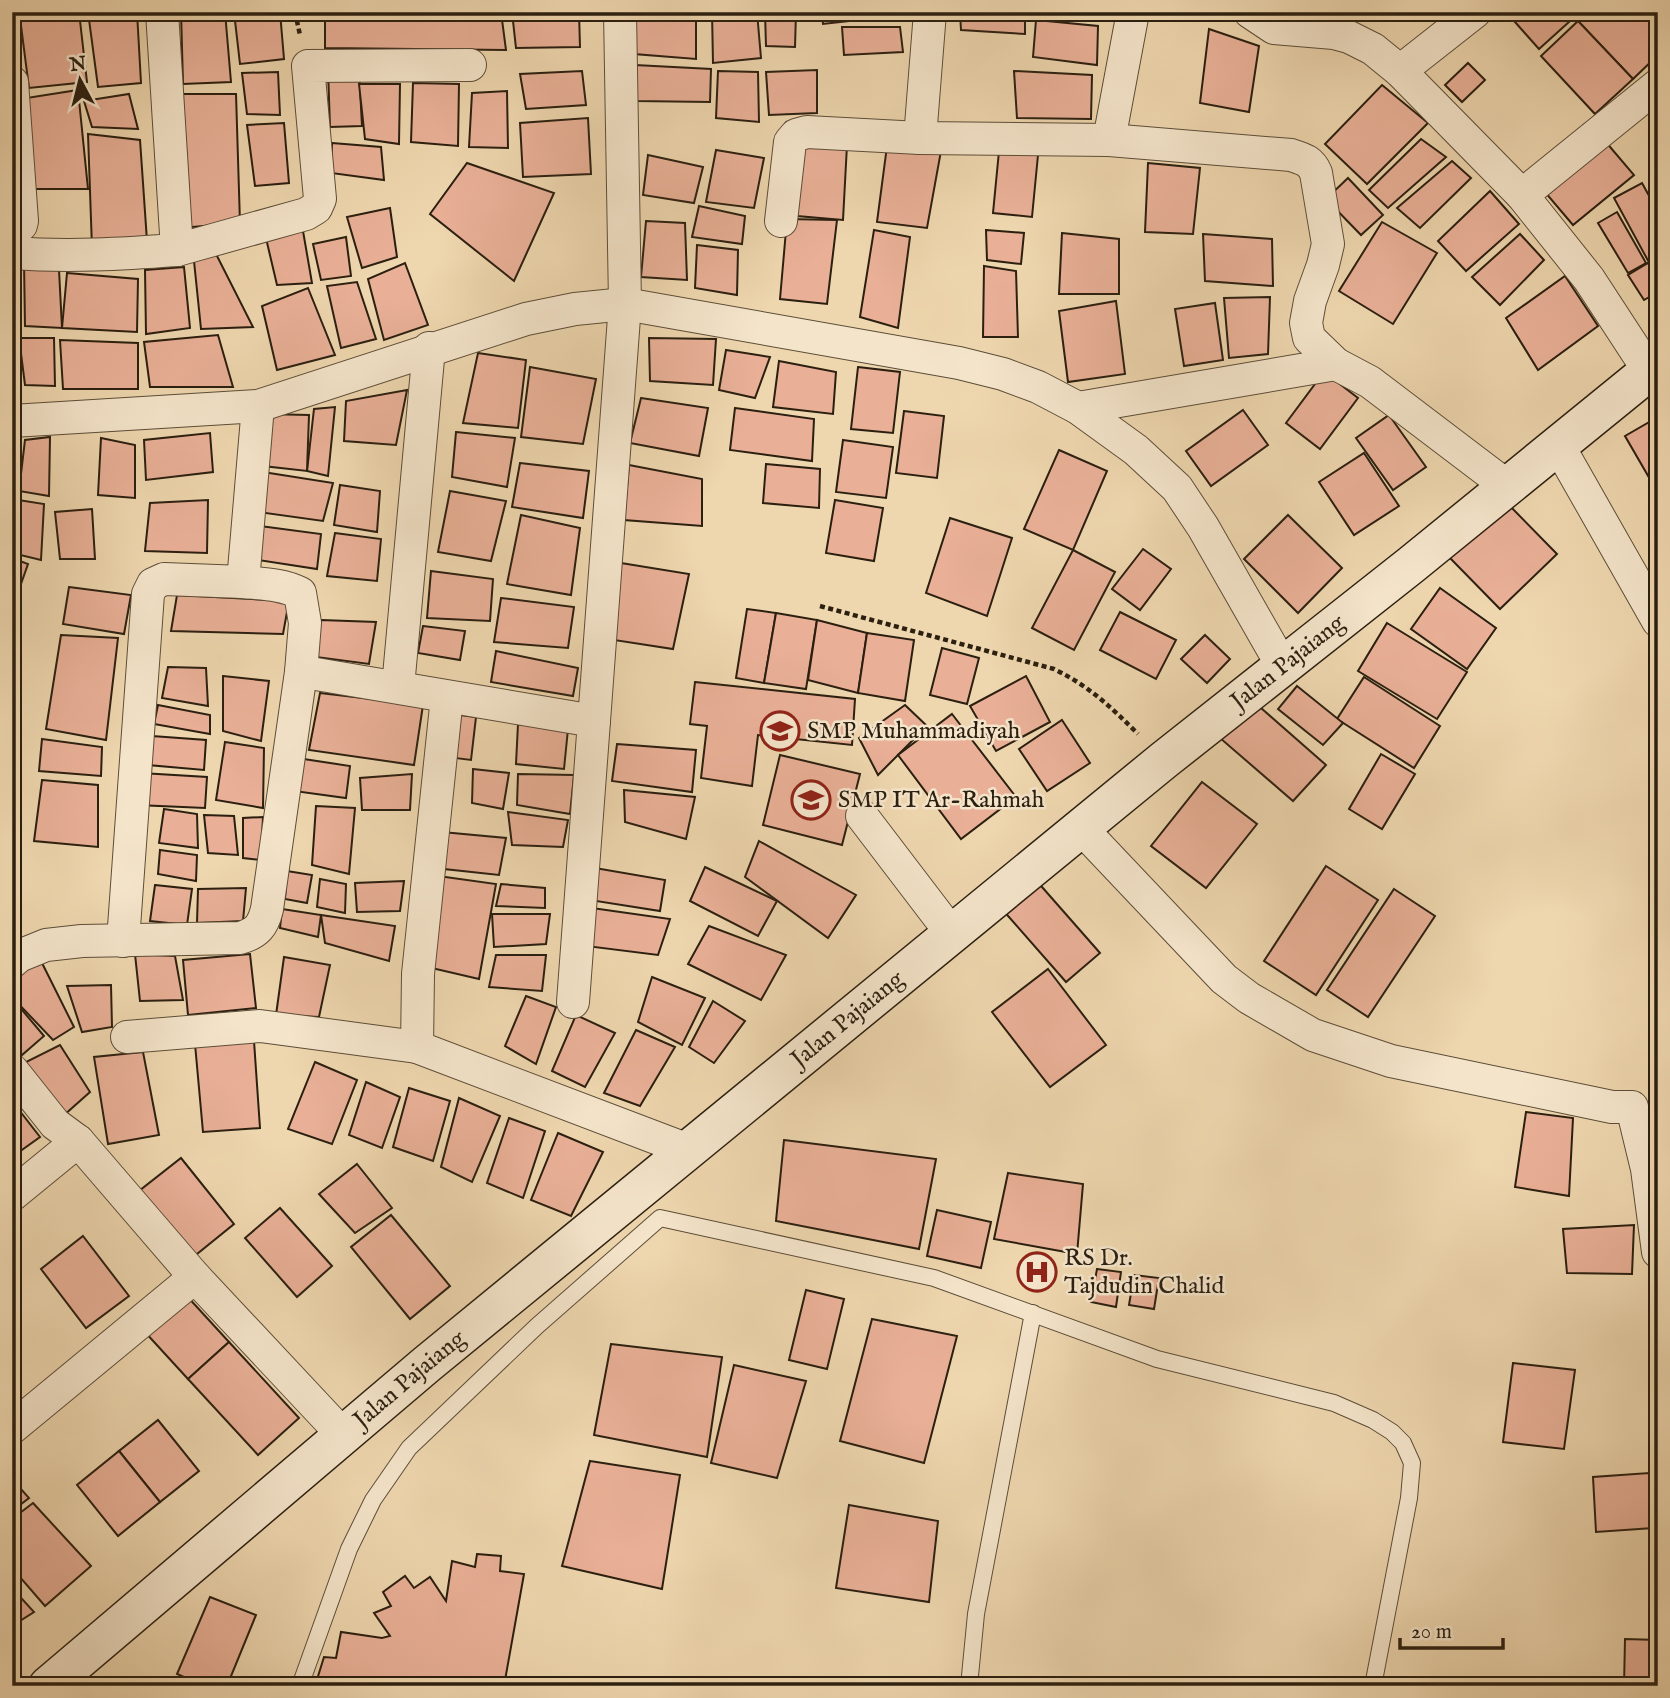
<svg xmlns="http://www.w3.org/2000/svg" width="1670" height="1698" viewBox="0 0 1670 1698" font-family="'IM FELL English',serif">
<rect width="100%" height="100%" fill="#eed6ae"/>
<filter id="stains"><feTurbulence type="fractalNoise" baseFrequency=".00286" numOctaves="4"/><feColorMatrix values="0 0 0 0 .2 0 0 0 0 .09 0 0 0 0 .02 0 0 0 .5 -.17"/></filter>
<radialGradient id="worn" r=".72"><stop offset=".6" stop-color="#630" stop-opacity="0"/><stop offset="1" stop-color="#630" stop-opacity=".3"/></radialGradient>
<g fill="#e9b097" stroke="#2b1f10" stroke-width="2">
<path d="M49 12H79L87 82 29 88 20 18Z"/>
<path d="M88 12H137L141 83 98 87Z"/>
<path d="M181 12H225L231 82 183 84Z"/>
<path d="M234 12H280L284 59 240 64Z"/>
<path d="M325 12H501L506 50 325 48Z"/>
<path d="M512 12H579L580 47 516 48Z"/>
<path d="M636 12H696V59L634 54Z"/>
<path d="M712 12H757L761 58 713 63Z"/>
<path d="M765 12H796L795 47 766 46Z"/>
<path d="M822 12H866L867 19 823 24Z"/>
<path d="M873 12H921L923 20 874 21Z"/>
<path d="M960 12H1025V34L961 30Z"/>
<path d="M1408 12H1428L1415 21Z"/>
<path d="M1526 12H1580L1539 49 1515 22Z"/>
<path d="M1587 12H1652L1658 18V55L1633 79 1578 21Z"/>
<path d="M1036 20 1098 26 1097 65 1033 57Z"/>
<path d="M1578 21 1633 79 1595 114 1541 56Z"/>
<path d="M842 27H900L903 52 844 55Z"/>
<path d="M1209 29 1259 46 1249 112 1200 103Z"/>
<path d="M1468 63 1485 80 1462 102 1445 85Z"/>
<path d="M635 65 711 69 710 102 635 101Z"/>
<path d="M359 69 362 126 330 127 328 70Z"/>
<path d="M817 70V113L769 115 766 72Z"/>
<path d="M582 71 586 105 526 109 520 74Z"/>
<path d="M718 71 758 72 759 122 716 118Z"/>
<path d="M1014 71 1092 75 1091 119 1017 118Z"/>
<path d="M278 72 280 115 247 114 242 73Z"/>
<path d="M413 83 459 84 458 146 411 142Z"/>
<path d="M359 84H400L399 144 365 139Z"/>
<path d="M1382 85 1428 123 1367 184 1325 144Z"/>
<path d="M78 90 88 189H29L20 99Z"/>
<path d="M507 91 508 148 469 147 472 93Z"/>
<path d="M129 94 138 129 92 127 84 101Z"/>
<path d="M171 94H236L240 223 180 228Z"/>
<path d="M588 118 591 174 523 177 520 123Z"/>
<path d="M284 123 289 183 255 186 247 125Z"/>
<path d="M88 134 140 140 147 241 92 248Z"/>
<path d="M1421 139 1446 157 1388 208 1369 190Z"/>
<path d="M1605 141 1634 175 1573 225 1544 191Z"/>
<path d="M803 142 847 145 843 220 797 216Z"/>
<path d="M332 143 381 147 384 180 331 173Z"/>
<path d="M887 146 941 151 927 228 877 222Z"/>
<path d="M716 150 764 158 754 208 706 202Z"/>
<path d="M999 151 1038 155 1032 217 993 213Z"/>
<path d="M648 155 703 167 694 203 643 195Z"/>
<path d="M1452 161 1471 178 1420 228 1397 208Z"/>
<path d="M467 163 554 193 514 281 430 214Z"/>
<path d="M1148 163 1200 168 1193 234 1145 232Z"/>
<path d="M1348 178 1383 215 1361 235 1326 199Z"/>
<path d="M1642 183 1658 212V265L1652 268 1614 198Z"/>
<path d="M1490 191 1519 224 1466 271 1438 241Z"/>
<path d="M699 206 745 216 742 244 692 237Z"/>
<path d="M390 208 397 257 362 268 347 217Z"/>
<path d="M1617 212 1646 263 1628 273 1598 223Z"/>
<path d="M787 219 837 220 827 304 780 299Z"/>
<path d="M646 221 685 223 687 280 641 277Z"/>
<path d="M1382 222 1437 253 1393 324 1339 291Z"/>
<path d="M874 230 910 237 898 328 860 317Z"/>
<path d="M986 230 1024 233 1021 264 987 260Z"/>
<path d="M303 231 312 283 277 285 265 234Z"/>
<path d="M1062 233 1119 239V294H1059Z"/>
<path d="M1203 234 1272 239 1273 286 1205 281Z"/>
<path d="M1520 234 1544 260 1500 305 1472 277Z"/>
<path d="M346 237 351 276 321 280 313 244Z"/>
<path d="M697 245 738 250 737 295 695 288Z"/>
<path d="M215 252 253 327 201 329 194 261Z"/>
<path d="M24 261 59 270 62 328 25 326Z"/>
<path d="M405 263 428 325 384 340 368 279Z"/>
<path d="M1648 263 1658 280V292L1644 300 1628 275Z"/>
<path d="M984 266 1016 271 1018 337H983Z"/>
<path d="M184 267 190 328 146 334 145 270Z"/>
<path d="M67 273 138 279 137 332 62 328Z"/>
<path d="M12 276 17 277 19 330H12Z"/>
<path d="M1565 276 1598 326 1538 370 1506 318Z"/>
<path d="M357 282 376 339 341 348 327 286Z"/>
<path d="M308 288 335 355 277 370 262 306Z"/>
<path d="M1270 297 1268 354 1229 358 1224 298Z"/>
<path d="M1116 301 1125 374 1068 382 1059 311Z"/>
<path d="M1215 303 1223 360 1184 366 1175 309Z"/>
<path d="M218 335 233 387H150L144 342Z"/>
<path d="M19 338H54L55 386 25 385Z"/>
<path d="M649 338 716 339 713 385 650 381Z"/>
<path d="M60 340 138 343V389H63Z"/>
<path d="M12 350 17 388H12Z"/>
<path d="M726 350 770 357 755 398 719 390Z"/>
<path d="M478 353 526 360 518 428 463 423Z"/>
<path d="M779 361 836 372 833 414 773 407Z"/>
<path d="M530 367 596 379 583 444 521 437Z"/>
<path d="M858 367 900 372 893 433 851 429Z"/>
<path d="M1324 372 1358 398 1320 449 1286 423Z"/>
<path d="M407 390 396 445 344 441 346 401Z"/>
<path d="M641 398 708 408 699 456 630 443Z"/>
<path d="M335 407 328 476 307 471 314 409Z"/>
<path d="M735 408 814 419 812 461 730 450Z"/>
<path d="M1243 410 1268 445 1211 486 1186 451Z"/>
<path d="M904 411 944 416 937 478 896 473Z"/>
<path d="M264 414 309 415 307 471 263 466Z"/>
<path d="M1389 415 1426 467 1393 490 1356 438Z"/>
<path d="M1658 417V493L1625 436Z"/>
<path d="M12 428H20L12 473Z"/>
<path d="M456 432 515 438 507 487 452 477Z"/>
<path d="M210 433 213 472 146 480 144 440Z"/>
<path d="M50 437 49 496 19 491 25 440Z"/>
<path d="M101 438 135 445V498L98 495Z"/>
<path d="M843 440 893 447 886 498 836 492Z"/>
<path d="M1059 450 1107 471 1073 550 1024 529Z"/>
<path d="M1364 453 1399 506 1354 535 1319 482Z"/>
<path d="M520 463 589 471 583 518 512 507Z"/>
<path d="M766 464 820 469 819 508 763 503Z"/>
<path d="M629 465 702 479V526L624 520Z"/>
<path d="M263 472 333 483 323 521 258 512Z"/>
<path d="M340 485 380 491 377 532 334 525Z"/>
<path d="M450 491 506 501 491 561 438 552Z"/>
<path d="M12 499 44 504 41 560 12 553Z"/>
<path d="M208 500 207 553 145 551 150 503Z"/>
<path d="M835 500 883 508 874 561 826 553Z"/>
<path d="M1506 502 1557 554 1500 609 1449 557Z"/>
<path d="M92 509 95 559H60L55 512Z"/>
<path d="M521 515 580 528 571 595 507 584Z"/>
<path d="M1288 515 1342 568 1298 613 1244 559Z"/>
<path d="M950 518 1012 538 987 616 926 593Z"/>
<path d="M260 526 321 534 317 569 258 560Z"/>
<path d="M335 533 381 539 377 581 327 576Z"/>
<path d="M1143 549 1171 569 1140 610 1112 589Z"/>
<path d="M1073 550 1115 572 1074 650 1032 628Z"/>
<path d="M12 558 28 564 16 598 12 597Z"/>
<path d="M621 563 689 574 673 649 614 640Z"/>
<path d="M431 571 493 579 490 621 427 618Z"/>
<path d="M69 587 131 595 124 634 63 624Z"/>
<path d="M1440 588 1496 628 1467 669 1411 629Z"/>
<path d="M177 595 289 601 283 634 171 631Z"/>
<path d="M501 598 574 607 568 648 494 642Z"/>
<path d="M747 609 776 613 764 683 736 678Z"/>
<path d="M1120 612 1176 640 1156 679 1100 650Z"/>
<path d="M776 613 817 620 806 689 764 683Z"/>
<path d="M321 620 376 622 369 664 316 657Z"/>
<path d="M817 620 867 633 858 693 808 680Z"/>
<path d="M1387 623 1467 672 1437 719 1358 671Z"/>
<path d="M423 626 465 631 460 660 418 653Z"/>
<path d="M867 633 914 640 905 701 858 693Z"/>
<path d="M61 635 118 638 106 740 46 729Z"/>
<path d="M1205 635 1230 659 1207 683 1181 659Z"/>
<path d="M942 648 979 658 967 704 930 695Z"/>
<path d="M496 651 578 668 573 696 491 682Z"/>
<path d="M168 667 206 668 208 706 162 698Z"/>
<path d="M223 676 269 681 261 741 223 731Z"/>
<path d="M1026 676 1050 722 996 751 970 706Z"/>
<path d="M1364 677 1440 726 1414 768 1337 719Z"/>
<path d="M695 682 855 699 852 745 758 735 752 786 701 778 707 726 690 724Z"/>
<path d="M1297 686 1343 723 1323 745 1278 709Z"/>
<path d="M320 693 423 705 414 765 309 750Z"/>
<path d="M1253 701 1326 765 1293 801 1220 738Z"/>
<path d="M158 705 210 715V734L154 724Z"/>
<path d="M905 705 927 726 878 775 859 738Z"/>
<path d="M452 714 476 717 471 760 447 757Z"/>
<path d="M952 714 1016 797 961 839 898 755Z"/>
<path d="M1062 720 1090 763 1047 791 1019 749Z"/>
<path d="M518 724 568 729 564 769 516 764Z"/>
<path d="M152 736 206 740 204 770 148 765Z"/>
<path d="M42 739 102 747 101 776 39 771Z"/>
<path d="M225 742 264 748 263 808 216 800Z"/>
<path d="M617 744 696 750 692 792 612 781Z"/>
<path d="M1381 754 1415 774 1382 829 1349 809Z"/>
<path d="M780 755 860 774 842 845 763 825Z"/>
<path d="M297 758 350 766 346 798 294 791Z"/>
<path d="M473 769 509 773 503 809 472 803Z"/>
<path d="M141 773 207 777 205 808 137 805Z"/>
<path d="M412 774 410 810H362L360 778Z"/>
<path d="M518 774 574 775 570 814 517 805Z"/>
<path d="M42 780 98 785V847L34 841Z"/>
<path d="M1202 782 1257 824 1206 888 1151 846Z"/>
<path d="M624 790 695 797 686 839 625 822Z"/>
<path d="M316 806 355 808 349 874 312 865Z"/>
<path d="M164 809 197 814 198 848 159 843Z"/>
<path d="M508 812 568 820 563 847 512 845Z"/>
<path d="M204 815 234 816 238 855 208 853Z"/>
<path d="M263 817 261 860 243 858V818Z"/>
<path d="M442 832 506 838 499 875 435 868Z"/>
<path d="M759 841 856 895 828 938 745 877Z"/>
<path d="M160 850 197 855 196 881 158 874Z"/>
<path d="M1326 866 1378 900 1316 995 1264 961Z"/>
<path d="M705 867 777 901 758 936 690 901Z"/>
<path d="M595 868 665 880 660 911 596 901Z"/>
<path d="M287 871 312 875 307 903 285 899Z"/>
<path d="M431 875 496 884 479 979 423 966Z"/>
<path d="M320 879 346 884 345 913 317 907Z"/>
<path d="M1035 879 1100 953 1066 982 1001 908Z"/>
<path d="M404 881 400 911 357 912 355 883Z"/>
<path d="M501 884 545 888V908L496 906Z"/>
<path d="M155 885 192 889 187 925 150 921Z"/>
<path d="M246 888 243 921 197 923 198 889Z"/>
<path d="M1394 889 1435 916 1368 1017 1327 990Z"/>
<path d="M592 908 670 919 658 955 586 946Z"/>
<path d="M282 909 321 915 318 937 280 928Z"/>
<path d="M492 914H550L546 944 494 947Z"/>
<path d="M321 915 395 926 389 961 325 943Z"/>
<path d="M709 926 786 955 761 1000 688 964Z"/>
<path d="M135 954 175 956 183 1000 140 1001Z"/>
<path d="M250 954 256 1008 188 1015 183 960Z"/>
<path d="M496 955H546L542 991 489 987Z"/>
<path d="M39 957 74 1027 53 1040 12 997V973Z"/>
<path d="M284 957 330 965 319 1017 276 1015Z"/>
<path d="M1048 969 1106 1045 1050 1087 992 1012Z"/>
<path d="M652 977 705 998 682 1045 638 1022Z"/>
<path d="M111 985 112 1027 82 1032 67 986Z"/>
<path d="M526 996 556 1007 536 1064 505 1046Z"/>
<path d="M12 998 44 1036 22 1055 12 1044Z"/>
<path d="M713 1001 745 1021 714 1063 689 1047Z"/>
<path d="M576 1015 615 1033 585 1087 552 1071Z"/>
<path d="M636 1030 675 1047 640 1106 604 1093Z"/>
<path d="M254 1041 260 1128 203 1132 195 1044Z"/>
<path d="M60 1045 90 1092 63 1116 20 1065Z"/>
<path d="M143 1052 159 1135 108 1144 94 1057Z"/>
<path d="M315 1062 357 1080 332 1144 288 1129Z"/>
<path d="M366 1082 400 1097 382 1148 349 1135Z"/>
<path d="M409 1088 450 1101 433 1161 393 1147Z"/>
<path d="M459 1098 500 1116 472 1182 441 1167Z"/>
<path d="M12 1101 40 1137 12 1157Z"/>
<path d="M1526 1112 1573 1118 1569 1196 1515 1187Z"/>
<path d="M509 1118 545 1131 523 1198 487 1183Z"/>
<path d="M558 1133 603 1152 571 1216 531 1200Z"/>
<path d="M784 1140 936 1159 919 1249 776 1221Z"/>
<path d="M181 1158 234 1224 192 1258 139 1191Z"/>
<path d="M357 1164 392 1208 355 1233 319 1194Z"/>
<path d="M1008 1173 1083 1184 1077 1254 994 1239Z"/>
<path d="M280 1208 332 1266 297 1297 245 1238Z"/>
<path d="M937 1210 991 1222 981 1268 927 1256Z"/>
<path d="M391 1215 450 1286 410 1319 351 1247Z"/>
<path d="M1634 1225 1632 1274 1567 1273 1563 1229Z"/>
<path d="M83 1236 129 1296 86 1328 41 1269Z"/>
<path d="M1097 1269 1121 1272 1116 1307 1091 1302Z"/>
<path d="M1134 1275 1159 1278 1154 1309 1129 1305Z"/>
<path d="M806 1290 844 1299 827 1369 789 1360Z"/>
<path d="M185 1294 229 1342 188 1379 144 1331Z"/>
<path d="M872 1319 957 1336 924 1463 840 1441Z"/>
<path d="M229 1342 299 1418 258 1455 188 1379Z"/>
<path d="M611 1344 722 1357 707 1457 594 1435Z"/>
<path d="M1513 1363 1575 1370 1564 1449 1503 1442Z"/>
<path d="M734 1365 806 1381 777 1478 711 1463Z"/>
<path d="M158 1420 199 1471 160 1502 119 1451Z"/>
<path d="M119 1451 160 1502 118 1536 77 1485Z"/>
<path d="M590 1461 680 1475 662 1589 562 1566Z"/>
<path d="M1649 1473 1653 1528 1596 1532 1593 1477Z"/>
<path d="M12 1479 29 1498 12 1511Z"/>
<path d="M33 1503 91 1566 45 1606 12 1568V1519Z"/>
<path d="M849 1505 938 1521 929 1602 836 1588Z"/>
<path d="M477 1554 501 1556 500 1571 524 1574 504 1686H315L324 1657 336 1658 341 1632 382 1638 390 1636 374 1613 391 1606 383 1592 405 1576 414 1588 430 1577 446 1601 452 1561 475 1567Z"/>
<path d="M12 1588 34 1612 12 1626Z"/>
<path d="M210 1597 256 1615 227 1686H205L177 1674Z"/>
<path d="M1625 1639 1658 1640V1686H1624Z"/>
</g>
<g fill="none" stroke-linecap="round" stroke-linejoin="round">
<g stroke="#5c4d38" stroke-width="18">
<g id="service">
<path d="M300 1686 349 1549 373 1500 409 1448 537 1326 660 1218 934 1278 1157 1359 1334 1403 1373 1420 1392 1432 1403 1443 1412 1463 1409 1498 1373 1686"/>
<path d="M969 1686 976 1614 1033 1313"/>
</g>
</g>
<g stroke="#5c4d38" stroke-width="34">
<g id="minor">
<path d="M1250 12 1274 28 1334 33 1349 37 1373 49 1400 71 1522 195 1589 279 1649 371"/>
<path d="M1400 71 1475 12"/>
<path d="M12 82 22 221 21 225 12 232"/>
<path d="M920 138 930 12"/>
<path d="M1109 140 1133 12"/>
<path d="M1522 195 1658 85"/>
<path d="M781 221 790 142 796 135 807 132 920 138 1109 140 1291 155C1304 159 1311 161 1316 173L1328 244 1323 265 1310 301 1306 323 1309 338 1336 364 1370 382 1507 486"/>
<path d="M177 250 306 214 316 208 320 199 308 66 470 65"/>
<path d="M12 253C68 257 122 254 177 250L162 12"/>
<path d="M1078 408 1336 364"/>
<path d="M12 421 258 406 526 319 575 309 625 304 959 363 1003 374 1038 387 1078 408 1136 450 1177 488 1203 527 1283 667"/>
<path d="M1558 445 1658 621"/>
<path d="M243 582C263 584 282 584 300 593L305 623 301 672"/>
<path d="M398 687 429 348"/>
<path d="M447 697 418 974 417 1047 688 1150"/>
<path d="M594 721 625 304 620 12"/>
<path d="M862 816 952 934"/>
<path d="M1081 828 1224 979 1249 998 1313 1035 1391 1061 1612 1107H1632L1647 1169 1658 1252"/>
<path d="M123 941 148 594 153 584 164 579 243 582 258 406"/>
<path d="M12 962 19 956 46 945 82 941 240 938C257 933 263 926 267 909L301 672 310 673 594 721 573 1002"/>
<path d="M127 1037 260 1026 417 1047"/>
<path d="M12 1070 55 1124 78 1141 195 1277 343 1435"/>
<path d="M12 1195 78 1141"/>
<path d="M12 1428 195 1277"/>
</g>
</g>
<g stroke="#2b1f10" stroke-width="41">
<g id="secondary">
<path id="s1" d="M48 1686 427 1364 1164 760 1411 565 1658 364"/>
</g>
</g>
<g stroke="#2b1f10" stroke-width="4.5" stroke-dasharray="5 3.5" stroke-linecap="butt">
<path d="M295 12 300 35"/>
<path d="M820 606 1054 669C1089 686 1111 707 1138 734"/>
</g>
<use href="#service" stroke="#f4e4ca" stroke-width="16"/>
<use href="#minor" stroke="#f4e4ca" stroke-width="32"/>
<use href="#secondary" stroke="#f4e4ca" stroke-width="38"/>
</g>
<defs>
<g id="school-ring" transform="scale(2.0125)"><circle r="9.5" fill="#f4e4ca" stroke="#8f2418" stroke-width="1.5"/><path d="M0-5L7-2L0 1L-7-2ZM-4 1L0 2.5L4 1V4Q0 6-4 4Z" fill="#8f2418"/></g>
<g id="hospital-ring" transform="scale(2.0125)"><circle r="9.5" fill="#f4e4ca" stroke="#8f2418" stroke-width="1.5"/><path d="M-5-5h3v3.5h4V-5h3V5h-3V1.5h-4V5h-3Z" fill="#8f2418"/></g>
</defs>
<g fill-rule="evenodd">
<use href="#school-ring" x="780" y="731"/>
<use href="#school-ring" x="811" y="800"/>
<use href="#hospital-ring" x="1037" y="1272"/>
</g>
<g text-anchor="middle" dominant-baseline="central" stroke-width="5" stroke-linejoin="round" paint-order="stroke">
<g font-size="24" fill="#2b1f10" stroke="#f4e4ca">
<text stroke="none"><textPath href="#s1" startOffset="1608">Jalan Pajaiang</textPath></text>
<text stroke="none"><textPath href="#s1" startOffset="1041">Jalan Pajaiang</textPath></text>
<text stroke="none"><textPath href="#s1" startOffset="474">Jalan Pajaiang</textPath></text>
</g>
<g font-size="24" fill="#2b1f10" stroke="#f4e4ca" text-anchor="start">
<text x="807" y="731">SMP Muhammadiyah</text>
<text x="838" y="800">SMP IT Ar-Rahmah</text>
<text x="1064" y="1258">RS Dr.<tspan x="1064" dy="28">Tajdudin Chalid</tspan></text>
</g>
</g>
<rect width="1670" height="1698" fill="none" stroke="#eed6ae" stroke-width="42"/>
<rect x="14" y="14" width="1642" height="1670" fill="none" stroke="#2b1f10" stroke-width="3.5"/>
<rect x="21" y="21" width="1628" height="1656" fill="none" stroke="#2b1f10" stroke-width="2"/>
<g transform="translate(80 80) rotate(353)" stroke="#f4e4ca" stroke-width="5" paint-order="stroke">
<path d="M0-5L12 26L0 18L-12 26Z" fill="#2b1f10"/>
<text y="-10" font-size="19" font-weight="bold" text-anchor="middle" fill="#2b1f10">N</text>
</g>
<path d="M1400 1638v10h103v-10" fill="none" stroke="#2b1f10" stroke-width="3.5"/>
<text x="1411" y="1638" font-size="21" fill="#2b1f10" stroke="#f4e4ca" stroke-width="5" paint-order="stroke">20 m</text>
<rect width="100%" height="100%" filter="url(#stains)"/>
<rect width="100%" height="100%" fill="url(#worn)"/>
</svg>
